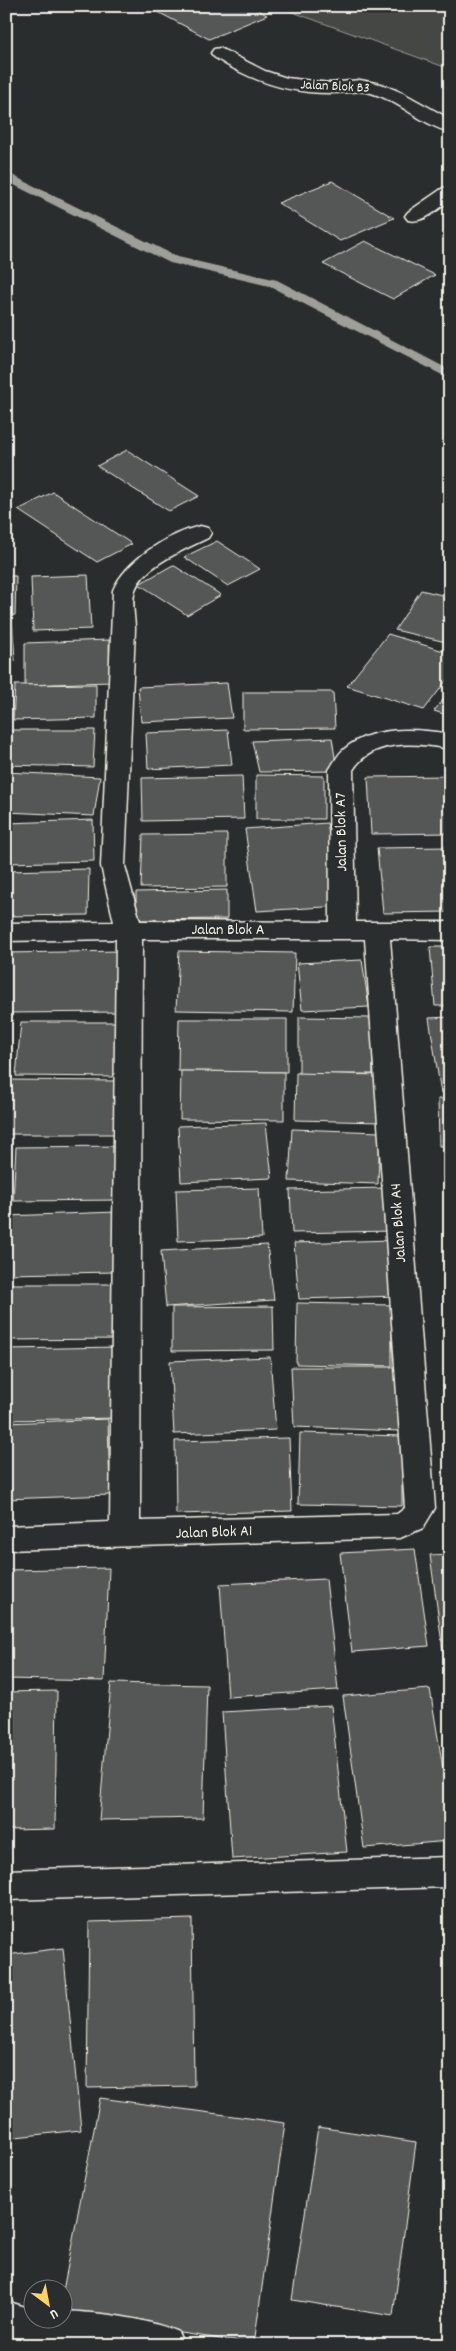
<svg xmlns="http://www.w3.org/2000/svg" width="456" height="2351" viewBox="0 0 456 2351" font-family="Dekko,sans-serif">
<rect width="100%" height="100%" fill="#2a2d2e"/>
<filter id="ink" filterUnits="userSpaceOnUse"><feTurbulence type="fractalNoise" baseFrequency=".02" numOctaves="2"/><feDisplacementMap in="SourceGraphic" scale="10" xChannelSelector="R" yChannelSelector="G"/><feConvolveMatrix kernelMatrix="1 2 1 2 8 2 1 2 1" color-interpolation-filters="sRGB"/></filter>
<g filter="url(#ink)">
<path fill="#444645" stroke="#9c9c96" d="M276 6H450V69Z"/>
<g fill="none" stroke-linecap="round" stroke-linejoin="round">
<path fill="#9f9f9a" fill-rule="evenodd" d="M6 172 178 257 277 280 450 370V379L269 286 170 263 6 181Z"/>
</g>
<g fill="#555756" stroke="#f4f1e8">
<path d="M172 6H251L267 15 209 39 158 12Z"/>
<path d="M332 181 394 218 340 241 278 203Z"/>
<path d="M365 241 435 275 393 299 323 264Z"/>
<path d="M127 450 199 496 169 511 97 466Z"/>
<path d="M53 492 132 544 97 562 18 510Z"/>
<path d="M217 541 260 569 228 586 184 557Z"/>
<path d="M173 565 221 595 187 615 139 584Z"/>
<path d="M88 575 91 629 33 631 31 577Z"/>
<path d="M6 576H16L15 615 6 616Z"/>
<path d="M421 590 450 597V643L395 630Z"/>
<path d="M12 616 15 661 6 662V617Z"/>
<path d="M388 634 450 653V676L424 710 347 686Z"/>
<path d="M109 640 110 682 25 685V643Z"/>
<path d="M227 683 232 718 141 722 138 687Z"/>
<path d="M96 684V718L13 720 15 685Z"/>
<path d="M450 691V716L434 711Z"/>
<path d="M243 692H333L335 728 243 729Z"/>
<path d="M6 730H95L93 767 6 765Z"/>
<path d="M228 730 232 765 148 769 146 733Z"/>
<path d="M332 738 337 771 259 772 252 741Z"/>
<path d="M6 772 100 777 94 816 6 812Z"/>
<path d="M256 775 324 776V819H256Z"/>
<path d="M242 776 244 819 143 821 142 778Z"/>
<path d="M450 776V833L371 834 368 777Z"/>
<path d="M93 820 94 861 7 863V823Z"/>
<path d="M327 823 342 906 257 911 245 829Z"/>
<path d="M227 834V887L141 888 143 835Z"/>
<path d="M450 847V912L383 913 377 848Z"/>
<path d="M89 869 88 915 6 916V871Z"/>
<path d="M227 890V919L136 920V892Z"/>
<path d="M430 947H450V1006H435Z"/>
<path d="M123 951 122 1012 6 1013V953Z"/>
<path d="M179 951 295 953 293 1012 176 1010Z"/>
<path d="M362 960 369 1007 302 1010 297 963Z"/>
<path d="M299 1017 372 1018 373 1074H299Z"/>
<path d="M450 1017V1092L441 1093 429 1018Z"/>
<path d="M179 1019H287V1072L178 1071Z"/>
<path d="M21 1022H121L118 1077 16 1076Z"/>
<path d="M181 1071 284 1072V1120L180 1119Z"/>
<path d="M296 1073 381 1075V1122L295 1120Z"/>
<path d="M6 1080 119 1081 116 1134H6Z"/>
<path d="M438 1099H450V1146H439Z"/>
<path d="M266 1123 272 1178 181 1182 178 1126Z"/>
<path d="M292 1129 380 1132 378 1184 289 1181Z"/>
<path d="M122 1146 121 1200 13 1201 16 1147Z"/>
<path d="M259 1188 262 1238 178 1241 176 1190Z"/>
<path d="M388 1188 392 1231 292 1233 290 1190Z"/>
<path d="M117 1212V1272L6 1274V1216Z"/>
<path d="M392 1240 398 1296 299 1299 294 1243Z"/>
<path d="M267 1245 274 1300 166 1307 161 1251Z"/>
<path d="M6 1284H122L120 1339 6 1340Z"/>
<path d="M297 1303 392 1305V1366L296 1364Z"/>
<path d="M273 1306 274 1350 172 1351V1307Z"/>
<path d="M119 1347 118 1418 6 1420V1349Z"/>
<path d="M270 1357 276 1430 174 1434 170 1361Z"/>
<path d="M291 1367H398L400 1431 294 1427Z"/>
<path d="M108 1419 110 1495 6 1499V1423Z"/>
<path d="M300 1433 402 1436V1506L298 1504Z"/>
<path d="M289 1438 292 1511 176 1514 175 1441Z"/>
<path d="M415 1549 429 1646 352 1652 340 1553Z"/>
<path d="M450 1554V1657L444 1658 430 1555Z"/>
<path d="M109 1568 104 1681 6 1679V1570Z"/>
<path d="M326 1579 338 1690 228 1697 220 1584Z"/>
<path d="M111 1683 207 1685 203 1818 99 1820Z"/>
<path d="M430 1689 450 1811V1841L364 1848 343 1696Z"/>
<path d="M57 1691 55 1829 6 1830V1692Z"/>
<path d="M447 1693H450V1744Z"/>
<path d="M331 1706 347 1852 232 1859 222 1712Z"/>
<path d="M192 1919 194 2086 87 2088 89 1922Z"/>
<path d="M63 1948 81 2130 6 2138V1955Z"/>
<path d="M100 2098 285 2123 254 2344 62 2315V2296Z"/>
<path d="M318 2127 416 2142 393 2316 292 2300Z"/>
</g>
<g fill="none" stroke-linecap="round" stroke-linejoin="round">
<g stroke="#f4f1e8" stroke-width="3">
<path id="service" d="M6 2301 32 2309V2318H62V2311C101 2313 143 2317 178 2332L184 2345H28L6 2339Z"/>
</g>
<g stroke="#f4f1e8" stroke-width="3">
<g id="minor">
<path d="M220 48 265 71 287 78 330 83 360 80 381 84 403 93 450 119V132C422 125 400 101 371 93 357 89 343 94 329 93 287 93 249 80 214 57L211 53 214 49Z"/>
<path d="M450 186V201C437 209 424 224 408 220L405 216 408 212 443 188Z"/>
<path d="M200 526 208 528 211 533 208 538C186 549 144 565 135 590 131 602 135 617 135 629L125 866 140 921 330 922 329 770C333 764 337 756 342 751 370 725 415 728 450 734V749C417 743 373 738 353 770L356 922H450V940L390 939 435 1508 423 1528 400 1538 6 1550V1526L110 1522 116 939 6 941V923L114 922 101 866 113 590C126 560 168 534 200 526ZM142 939H365L405 1508 397 1514 140 1521Z"/>
<path d="M450 1857V1887L6 1900V1870Z"/>
</g>
</g>
<use href="#service" fill="#2a2d2e" fill-rule="evenodd"/>
<use href="#minor" fill="#2a2d2e" fill-rule="evenodd"/>
</g>
</g>
<g text-anchor="middle" dominant-baseline="central" stroke-width="4.5" stroke-linejoin="round" paint-order="stroke">
<g font-size="14" fill="#f4f1e8" stroke="#2a2d2e">
<text transform="translate(335 87) rotate(3)">Jalan Blok B3</text>
</g>
<g font-size="16" fill="#f4f1e8" stroke="#2a2d2e">
<text transform="translate(342 832) rotate(-91)">Jalan Blok A7</text>
<text x="228" y="930">Jalan Blok A</text>
<text transform="translate(399 1223) rotate(-94)">Jalan Blok A4</text>
<text transform="translate(214 1533) rotate(-2)">Jalan Blok A1</text>
</g>
</g>
<rect width="456" height="2351" fill="none" stroke="#2a2d2e" stroke-width="25"/>
<rect x="12" y="12" width="431" height="2326" fill="none" stroke="#f4f1e8" stroke-width="2" filter="url(#ink)"/>
<g transform="translate(48 2304) rotate(148)"><circle r="24" fill="#2a2d2e" stroke="#7b7b78"/>
<path d="M0-4L9 19L0 12L-9 19Z" fill="#ffd166"/>
<text y="-8" font-size="14" font-weight="bold" text-anchor="middle" fill="#f4f1e8">U</text>
</g>
</svg>
